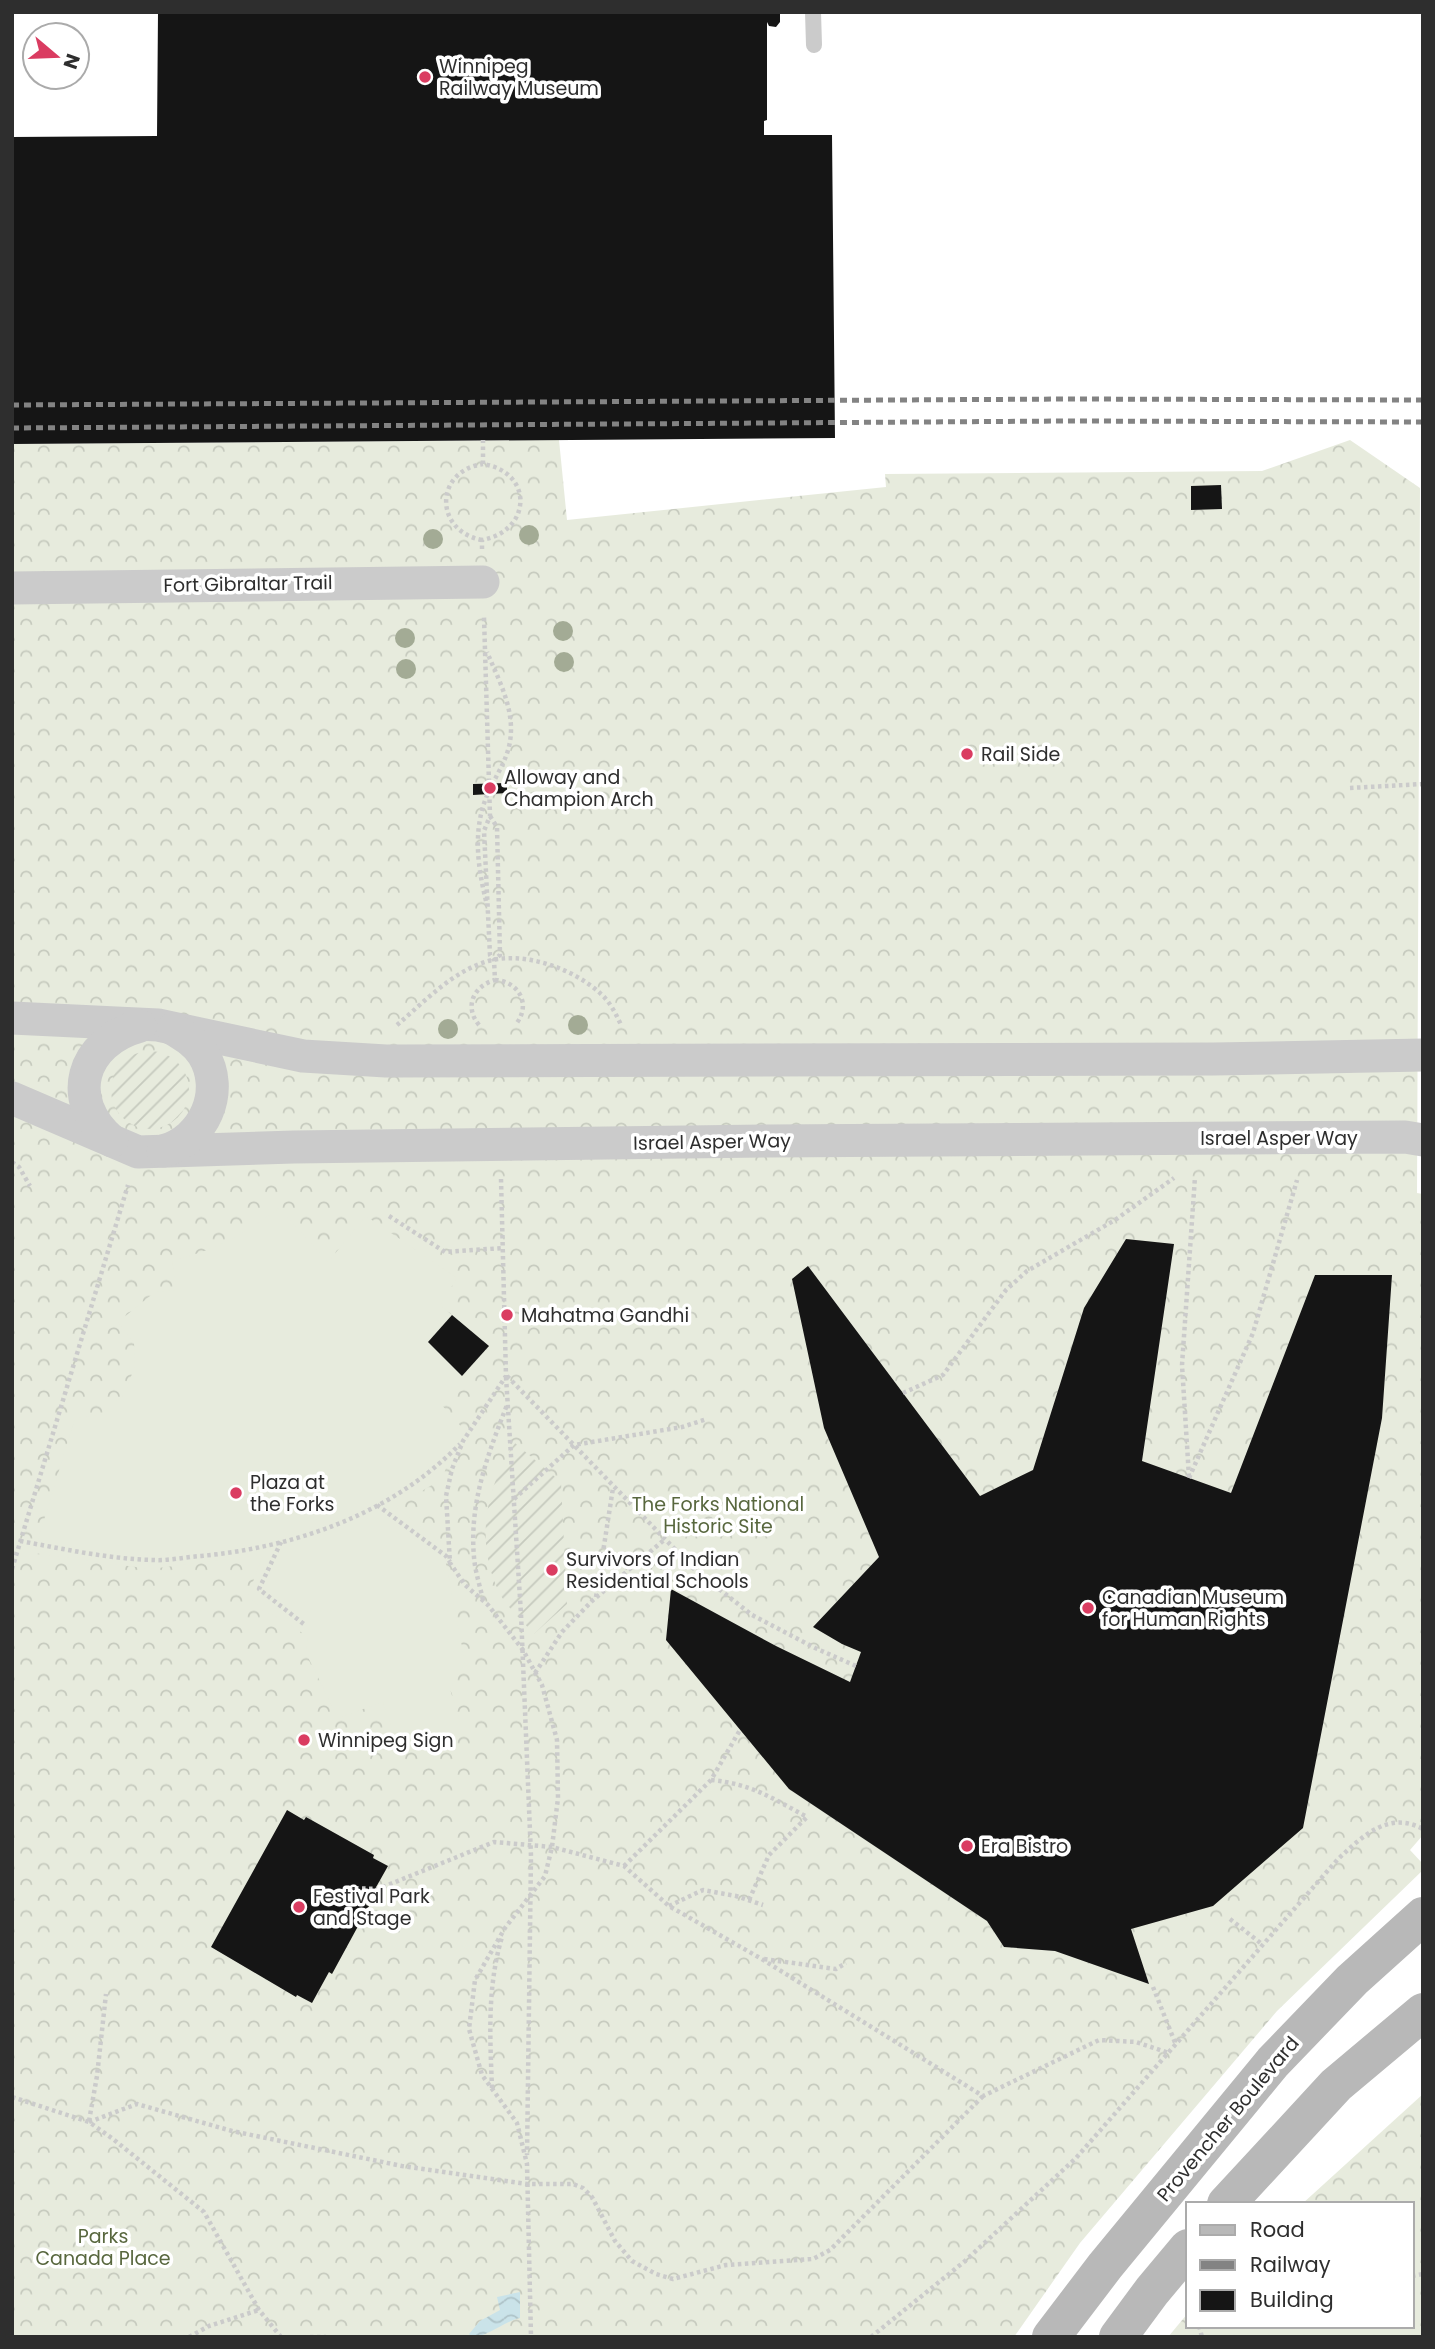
<svg xmlns="http://www.w3.org/2000/svg" width="1435" height="2349" viewBox="0 0 1435 2349" font-family="Poppins,sans-serif">
<defs>
<pattern id="forest-crowns" width="20" height="18" patternUnits="userSpaceOnUse" patternTransform="scale(1.75)"><rect width="20" height="18" fill="#e7ebdd"/><path d="M2 6a3 3 0 1 1 6 0M12 15a3 3 0 1 1 6 0" fill="none" stroke="#c6cabe"/></pattern>
<pattern id="garden-furrows" width="10" height="10" patternUnits="userSpaceOnUse" patternTransform="scale(1.75)"><rect width="10" height="10" fill="#e7ebdd"/><path d="M-1 1l2-2M0 10L10 0M9 11l2-2" fill="none" stroke="#c6cabe"/></pattern>
<pattern id="water-waves" width="16" height="10" patternUnits="userSpaceOnUse" patternTransform="scale(1.75)"><rect width="16" height="10" fill="#cae3e9"/><path d="M0 5q4-4 8 0t8 0" fill="none" stroke="#aec3c8"/></pattern>
</defs>
<rect width="100%" height="100%" fill="#fff"/>
<g fill="url(#forest-crowns)">
<path d="M559 440 567 520 886 487 885 474 1262 471 1350 440 1420 488 1417 1193 1423 1194V1835L1410 1850 1423 1864V1870L1277 2011 1080 2243 1014 2337H12V444Z"/>
<path d="M1423 2094V2337H1168L1188 2313V2326H1412V2204H1302Z"/>
</g>
<g fill="url(#garden-furrows)">
<circle cx="150" cy="1090" r="39"/>
<path d="M515 1443 561 1482 567 1604 534 1634C523 1621 506 1607 499 1592 475 1542 485 1488 515 1443Z"/>
</g>
<path fill="#e7ebdd" d="M279 1208 328 1262 366 1216 457 1278 440 1305 489 1346 439 1402 467 1433 450 1453 443 1478 396 1507 442 1543 465 1662 450 1689 460 1722 420 1754 397 1743 383 1702 338 1718 306 1653 308 1637 285 1621 262 1610 248 1595 263 1555 150 1569 34 1553 75 1418 100 1415 125 1394 135 1365 134 1343 118 1322 155 1292 177 1290 172 1261C215 1250 243 1235 279 1208Z"/>
<path fill="url(#water-waves)" d="M520 2292V2318C503 2322 487 2337 472 2337L469 2334 480 2321 500 2310 497 2297Z"/>
<g fill="#151515">
<path d="M158 12H780V22L776 27 769 26 767 22V120L764 121V135H832L835 438 12 444V137L157 136Z"/>
<path d="M1221 485 1222 509 1191 510V486Z"/>
<path d="M507 783V793L473 795V784Z"/>
<path d="M1126 1239 1174 1244 1142 1461 1231 1493 1315 1275H1392L1382 1418 1303 1828 1213 1906 1131 1929 1149 1984 1055 1951 1004 1947 987 1921 789 1789 666 1640 671 1589 776 1646 850 1682 861 1652 842 1644 813 1627 879 1557 824 1428 792 1279 808 1266 980 1496 1033 1470 1084 1308Z"/>
<path d="M452 1315 489 1346 462 1376 428 1342Z"/>
<path d="M287 1810 304 1820 306 1817 374 1855 373 1858 388 1866 366 1905 369 1906 332 1974 329 1972 312 2003 297 1995 296 1997 211 1947Z"/>
</g>
<g fill="none" stroke-linecap="round" stroke-linejoin="round">
<g stroke="#cbcbcb" stroke-width="4.5" stroke-dasharray="3.5 3.5" stroke-linecap="butt">
<path d="M482 540C434 531 434 471 483 464"/>
<path d="M482 549V540C532 531 534 472 483 464V440"/>
<path d="M1350 788 1423 784"/>
<path d="M490 816 497 827 500 955 495 959"/>
<path d="M486 901C477 864 472 825 490 789 500 768 511 754 511 729 511 702 497 676 487 652"/>
<path d="M495 980C518 981 532 1004 516 1024"/>
<path d="M397 1025C424 1002 451 973 485 962 522 950 573 968 601 994 610 1002 616 1014 621 1025"/>
<path d="M479 1025C464 1007 473 986 495 980L494 960 490 955 484 831 490 816 484 617"/>
<path d="M12 1162 19 1167 30 1186"/>
<path d="M501 1179 506 1376 463 1441 452 1469 446 1496 450 1563 465 1585 488 1605 523 1650 542 1685 557 1740 558 1798 552 1847 545 1876 505 1928 475 1980 469 2029 482 2075 517 2123 527 2164 531 2337"/>
<path d="M389 1216 445 1252 503 1248"/>
<path d="M507 1376 695 1570 752 1615 815 1648 856 1666"/>
<path d="M506 1377 521 1614 531 1856 527 2155"/>
<path d="M903 1393 943 1375 1006 1290 1027 1271 1115 1220 1174 1178"/>
<path d="M1189 1477 1182 1365 1195 1177"/>
<path d="M1189 1478 1253 1333 1297 1180"/>
<path d="M514 1499 574 1445 682 1427 707 1419"/>
<path d="M377 1505 446 1556 450 1562"/>
<path d="M20 1541C64 1549 109 1559 153 1560 168 1561 185 1557 201 1556 296 1547 392 1514 460 1444"/>
<path d="M281 1542 259 1589 305 1625"/>
<path d="M12 1569 128 1185"/>
<path d="M596 1597 613 1488"/>
<path d="M483 1600C480 1586 475 1571 474 1557 469 1503 488 1454 507 1405"/>
<path d="M535 1673 562 1632 592 1601 664 1540"/>
<path d="M711 1780C752 1784 772 1798 807 1817L769 1855 749 1900"/>
<path d="M624 1866 711 1780 740 1730"/>
<path d="M348 1888 378 1889 494 1842 552 1847 624 1866 669 1906 760 1958 983 2096 1099 2040 1136 2042 1169 2053"/>
<path d="M669 1906 703 1890 736 1896 763 1905"/>
<path d="M1230 1919 1263 1945"/>
<path d="M764 1959 836 1969 846 1963"/>
<path d="M1153 1987 1176 2045"/>
<path d="M492 2088C490 2037 487 1987 502 1937"/>
<path d="M12 2097 89 2122 113 2139 204 2212 259 2310 281 2337"/>
<path d="M89 2121 97 2076 106 1994"/>
<path d="M89 2122 137 2104 232 2131 402 2166 527 2184H573L583 2188 592 2197 615 2241 632 2261 656 2274 673 2279 726 2265 813 2259 830 2250 983 2096"/>
<path d="M1412 2276 1423 2274"/>
<path d="M1199 2326 1202 2337"/>
<path d="M189 2337 209 2326 259 2310"/>
<path d="M310 2337H326"/>
<path d="M871 2337 965 2261 1076 2158 1338 1859C1362 1837 1388 1810 1423 1829"/>
</g>
<path stroke="#cbcbcb" stroke-width="16" d="M813 12 814 45"/>
<g stroke="#cbcbcb" stroke-width="33">
<path d="M12 588 483 582"/>
<path d="M12 1018 158 1025 303 1056 386 1061 1214 1059 1423 1055"/>
<path d="M12 1098 138 1152 294 1147 767 1141 1405 1137 1423 1140"/>
<path d="M112 1141C64 1100 81 1042 140 1026"/>
<path d="M163 1151C204 1140 226 1091 203 1054 195 1042 184 1036 173 1029"/>
</g>
<g stroke="#b8b8b8" stroke-width="38">
<path d="M1226 2204 1336 2085 1423 2012"/>
<path d="M1051 2337 1105 2266 1273 2062 1352 1980 1423 1916"/>
<path d="M1118 2337 1152 2291 1188 2248"/>
</g>
<g stroke="#838383" stroke-width="5" stroke-dasharray="7 5" stroke-linecap="butt">
<path d="M12 405 1070 399 1423 400"/>
<path d="M12 428 1068 421 1423 422"/>
</g>
</g>
<g fill="#a3ab95">
<circle cx="529" cy="535" r="10"/>
<circle cx="433" cy="539" r="10"/>
<circle cx="563" cy="631" r="10"/>
<circle cx="405" cy="638" r="10"/>
<circle cx="564" cy="662" r="10"/>
<circle cx="406" cy="669" r="10"/>
<circle cx="578" cy="1025" r="10"/>
<circle cx="448" cy="1029" r="10"/>
</g>
<g fill="#da3c61" stroke="#fff" stroke-width="2.5">
<circle cx="425" cy="77" r="7"/>
<circle cx="967" cy="754" r="7"/>
<circle cx="490" cy="788" r="7"/>
<circle cx="507" cy="1315" r="7"/>
<circle cx="236" cy="1493" r="7"/>
<circle cx="552" cy="1570" r="7"/>
<circle cx="1088" cy="1608" r="7"/>
<circle cx="304" cy="1740" r="7"/>
<circle cx="967" cy="1846" r="7"/>
<circle cx="299" cy="1907" r="7"/>
</g>
<g text-anchor="middle" dominant-baseline="central" stroke-width="7" stroke-linejoin="round" paint-order="stroke">
<g font-size="19" fill="#2e2e2e" stroke="#fff" text-anchor="start">
<text x="439" y="66">Winnipeg<tspan x="439" dy="22">Railway Museum</tspan></text>
<text x="981" y="754">Rail Side</text>
<text x="504" y="777">Alloway and<tspan x="504" dy="22">Champion Arch</tspan></text>
<text x="521" y="1315">Mahatma Gandhi</text>
<text x="250" y="1482">Plaza at<tspan x="250" dy="22">the Forks</tspan></text>
<text x="566" y="1559">Survivors of Indian<tspan x="566" dy="22">Residential Schools</tspan></text>
<text x="1102" y="1597">Canadian Museum<tspan x="1102" dy="22">for Human Rights</tspan></text>
<text x="318" y="1740">Winnipeg Sign</text>
<text x="981" y="1846">Era Bistro</text>
<text x="313" y="1896">Festival Park<tspan x="313" dy="22">and Stage</tspan></text>
</g>
<g font-size="19" fill="#2e2e2e" stroke="#fff">
<text transform="translate(248 584) rotate(-1)">Fort Gibraltar Trail</text>
<text x="1279" y="1138">Israel Asper Way</text>
<text transform="translate(712 1142) rotate(-1)">Israel Asper Way</text>
<text transform="translate(1228 2119) rotate(-50)">Provencher Boulevard</text>
</g>
<g font-size="19" fill="#58673e" stroke="#fff">
<text x="718" y="1504">The Forks National<tspan x="718" dy="22">Historic Site</tspan></text>
<text x="103" y="2236">Parks<tspan x="103" dy="22">Canada Place</tspan></text>
</g>
</g>
<rect width="1435" height="2349" fill="none" stroke="#2e2e2e" stroke-width="28"/>
<rect x="1186" y="2202" width="228" height="126" fill="#ffffff" stroke="#ababab" stroke-width="2"/>
<rect x="1200" y="2225" width="35" height="10" fill="#b8b8b8" stroke="#ababab" stroke-width="2"/>
<text x="1250" y="2237" font-size="21" fill="#2e2e2e">Road</text>
<rect x="1200" y="2260" width="35" height="10" fill="#838383" stroke="#ababab" stroke-width="2"/>
<text x="1250" y="2272" font-size="21" fill="#2e2e2e">Railway</text>
<rect x="1200" y="2290" width="35" height="21" fill="#151515" stroke="#ababab" stroke-width="2"/>
<text x="1250" y="2307" font-size="21" fill="#2e2e2e">Building</text>
<g transform="translate(56 56) rotate(109)"><circle r="33" fill="#ffffff" stroke="#ababab" stroke-width="2"/>
<path d="M0-5L12 26L0 18L-12 26Z" fill="#da3c61"/>
<text y="-10" font-size="19" font-weight="bold" text-anchor="middle" fill="#2e2e2e">N</text>
</g>
</svg>
